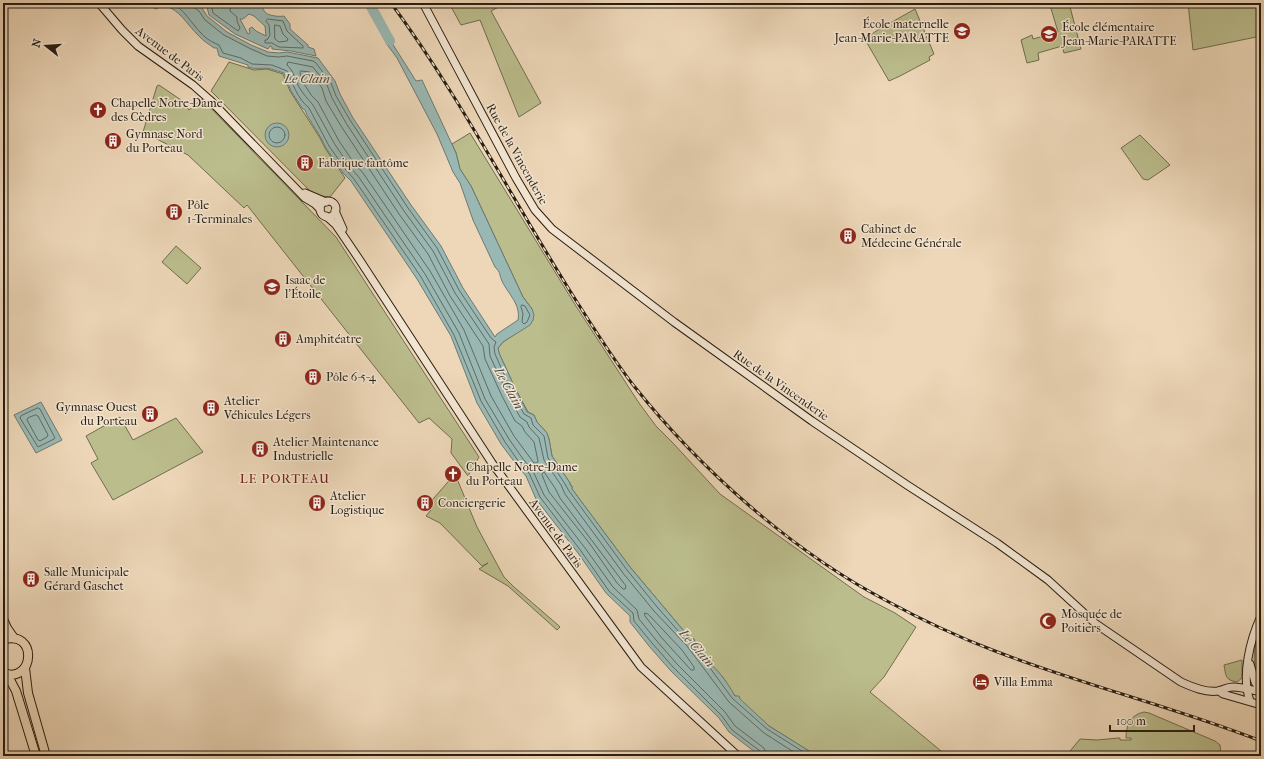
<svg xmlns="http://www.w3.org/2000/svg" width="1264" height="759" viewBox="0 0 1264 759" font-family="'IM FELL French Canon',serif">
<rect width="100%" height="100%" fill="#edd7b8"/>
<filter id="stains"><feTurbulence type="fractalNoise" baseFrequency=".005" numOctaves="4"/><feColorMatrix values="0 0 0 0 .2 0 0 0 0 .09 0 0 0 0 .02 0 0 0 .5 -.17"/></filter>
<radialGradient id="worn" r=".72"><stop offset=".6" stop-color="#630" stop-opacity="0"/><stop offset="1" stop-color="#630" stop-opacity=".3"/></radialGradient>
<g fill="#bbbd8d" stroke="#716d4f">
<path d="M449 3H506L491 11 541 103 519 117 480 20 461 25Z"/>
<path d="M1057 3H1069L1081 49 1064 53 1062 46 1038 53 1039 60 1027 63 1021 40 1032 35 1033 39 1058 32 1050 5Z"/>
<path d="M1188 3H1261V36L1193 50Z"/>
<path d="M915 9 934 54 929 57 930 60 900 76 889 81 867 43C867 37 873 33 878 30Z"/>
<path d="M229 62 254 70 267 69 283 74 290 91 320 138 325 148 345 178 330 197 320 196 311 192 211 91Z"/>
<path d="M159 85 181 100 189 110 202 99 336 237 479 457 468 476 451 453 452 439 429 418 419 423 247 205 244 208 188 155 143 132 157 86Z"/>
<path d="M470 133 574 303 639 403 656 426 672 442 720 494 864 597 895 613 916 627 884 677 870 692 947 756H817L769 726 735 696 722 676 711 665 695 643 694 639 690 638 683 630 630 567 572 489V486L570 485V483L552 456 549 439 547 433 537 422 534 415 528 412 515 388 499 353 498 348 503 342 518 332 532 309 523 297 471 186 460 169 456 153 452 144Z"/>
<path d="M1140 135 1170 165 1148 180 1143 179 1121 148Z"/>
<path d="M176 246 201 268 187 284 162 262Z"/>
<path d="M120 417 133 440 176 418 203 452 113 500 91 463 98 459 86 436Z"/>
<path d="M455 474 477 527 504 577 514 587 558 625 560 627 557 630 508 586 479 569 488 563 482 566 440 523 426 516 431 510 429 509 427 511 425 509 426 507Z"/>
<path d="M1261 627V683C1250 666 1254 644 1261 627Z"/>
<path d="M1242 660V678L1237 682C1225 680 1226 676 1224 665Z"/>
<path d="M1144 712 1149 713 1215 741 1220 745 1221 754 1220 756H1066L1080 739 1097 740 1118 738H1120V740H1131V738H1126C1126 726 1130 715 1144 712Z"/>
</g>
<g fill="#9ab8b3" stroke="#6c7a72" fill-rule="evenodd">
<path d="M154 3H194L200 8 202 3H204L202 8 207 16 227 32 251 45 268 52 279 53 287 52 318 58 335 81 340 94 353 118 411 205 441 246 463 288 495 337 497 334 518 320C521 304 508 294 502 281 499 274 501 273 495 267L473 220 460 183 453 172 437 134 397 58 386 43 390 41 392 43 416 81 422 80 456 153 460 169 471 186 523 297 532 309 534 315 533 320 530 325 503 342 498 348 499 353 515 388 527 412 534 415 537 422 547 433 549 439 552 456 570 483V485L572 486V489L630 567 683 630 690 638 694 639C698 653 712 664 721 675 726 681 731 689 735 696H739L740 699 769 726 817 756H760L729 732 719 718 670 670 649 646 630 622V616L606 593 578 553 536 499 526 476 516 464 501 444 477 403 451 336 417 279 351 181 343 173 326 148 321 138 307 115 305 110 302 108 291 91 284 73C280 72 275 70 271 69 263 67 256 70 248 67V65L219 56 217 48H214C209 44 203 41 199 36 187 25 180 9 163 5L156 9 154 8Z"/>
<path d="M206 3H260C263 6 262 9 265 12 268 16 280 17 284 16L290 24V29L308 45V47L314 49 316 56 291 51 272 49V47L270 46 268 49 235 34 209 15ZM249 14 254 16 265 26 266 36 256 31 252 27 249 29 250 33 248 34 240 19H243Z"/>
<circle cx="277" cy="135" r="12"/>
<path d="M41 402 62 440 36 453 14 415Z"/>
</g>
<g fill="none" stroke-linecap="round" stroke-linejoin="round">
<g stroke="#606a62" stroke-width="1">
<path d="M172 3C184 9 191 23 201 33 206 39 212 42 219 45L223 53 241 58 252 64 272 65 287 71C293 84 297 98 309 108L329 146 346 170 354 179 421 277 454 335 481 401 505 442 519 462 529 473 540 497 581 551 609 591 633 613 634 621 652 643 673 667 722 716 732 730 760 751 762 756"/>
<path d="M192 3 193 7 199 11 205 20 224 35 249 48 267 56 279 57 287 56 313 61 316 63 331 83 336 96 350 120 408 208 437 248 459 290 491 338 496 342 494 347 495 354 511 390 524 414 531 418 533 425 544 436 548 458 565 484 569 491 627 570 658 608 680 633 691 642 732 698 767 729 810 756"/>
<path d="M211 3 213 13 238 31 240 28 237 21V17L230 11 231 3"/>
<path d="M268 19 283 21 287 31 303 46V48L279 47 272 43H265V40H267L270 35 269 25 266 21Z"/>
<path d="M275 25 280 26 283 34 288 39 287 41 279 42 275 39Z"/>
<path d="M301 71 310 72 322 88 326 101 341 126 399 214 428 254 450 296 483 346 485 359 502 396 515 421 522 426 525 432 534 442 538 461 537 463H534L514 436 491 396 464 330 430 271 363 173 354 163 339 141 318 102 312 96 304 84 300 73Z"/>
<circle cx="277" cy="135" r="8"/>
<path d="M522 305 525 306 530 315 527 322 524 324 522 322 523 314 521 307Z"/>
<path d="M38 408 40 409 55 438 54 439 38 447 20 418 21 416Z"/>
<path d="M36 415 38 416 48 435 47 437 40 441 38 440 27 420 28 418Z"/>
<path d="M544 472 555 488 560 498 626 586 625 589H623L617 583 590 544 549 492 542 475Z"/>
<path d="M645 613 648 614 682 650 694 667V670H691L661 637 645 616Z"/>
<path d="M767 756 764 748 735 726 725 712 677 664 656 640 639 619 637 610 613 587 585 548 544 495 533 471 523 459 509 439 485 399 459 333 425 274 358 176 350 167 334 143 313 105C308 99 303 94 299 87 295 80 294 71 287 65L288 62 313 67 327 85 332 98 346 123 404 211 433 251 455 293 489 344 490 356 507 393 520 417 527 422 529 427 539 438 544 460 561 485 565 494 623 573 654 611 687 646 729 702 764 733 800 756"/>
</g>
<path stroke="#9ab8b3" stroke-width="10" d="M369 3 390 41"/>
<g stroke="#271d11" stroke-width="9">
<g id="secondary">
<path d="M99 3 122 30 138 46 193 85 210 100 305 198 315 204 320 209"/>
<path d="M423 3 516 178 535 210 552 229 674 322 812 421 907 485 997 543 1048 580 1096 624 1181 682C1192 687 1206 693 1218 691 1223 690 1227 687 1233 687 1242 687 1252 690 1261 692"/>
<path d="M305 193 326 202"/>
<circle cx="328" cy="209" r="8"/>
<path d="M335 211 343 229"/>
<path d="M326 216 336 225 359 259 492 463 641 667 738 756"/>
<path d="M1250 664 1255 682 1261 691"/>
<path d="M1219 691 1223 694 1261 705"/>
<path d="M1250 701C1241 676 1250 640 1261 616"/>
</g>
</g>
<g stroke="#271d11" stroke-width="10">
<g id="primary">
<path d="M3 619 7 628 14 638"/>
<path d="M3 640C38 628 35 685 3 673"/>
<path d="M25 668 28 693 46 756"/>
<path d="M7 674 16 691 36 756"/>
</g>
</g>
<use href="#secondary" stroke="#f3e5d1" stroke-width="7"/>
<use href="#primary" stroke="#edd7b8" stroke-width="8"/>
<g stroke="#271d11" stroke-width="3">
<path id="rail" d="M391 3C461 98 514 203 577 302 595 330 613 359 634 386 700 469 793 552 887 601 922 620 958 637 995 651 1083 685 1174 707 1261 741"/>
</g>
<use href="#rail" stroke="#f3e5d1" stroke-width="1.5" stroke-dasharray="4.5" stroke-linecap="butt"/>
</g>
<defs>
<g id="school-disc" transform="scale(0.9)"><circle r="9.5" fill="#8f2418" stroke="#f3e5d1"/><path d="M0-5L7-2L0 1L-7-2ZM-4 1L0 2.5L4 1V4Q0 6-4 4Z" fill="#fff"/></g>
<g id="church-disc" transform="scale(0.9)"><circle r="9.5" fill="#8f2418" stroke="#f3e5d1"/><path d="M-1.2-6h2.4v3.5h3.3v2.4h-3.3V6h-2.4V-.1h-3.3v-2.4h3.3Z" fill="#fff"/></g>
<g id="building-disc" transform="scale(0.9)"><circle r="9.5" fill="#8f2418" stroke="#f3e5d1"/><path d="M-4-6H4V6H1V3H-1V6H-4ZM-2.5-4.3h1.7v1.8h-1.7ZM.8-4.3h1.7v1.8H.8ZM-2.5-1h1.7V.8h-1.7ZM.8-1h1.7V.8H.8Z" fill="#fff"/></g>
<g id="mosque-disc" transform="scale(0.9)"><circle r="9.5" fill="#8f2418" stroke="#f3e5d1"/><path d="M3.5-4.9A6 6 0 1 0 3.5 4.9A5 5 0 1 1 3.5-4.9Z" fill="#fff"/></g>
<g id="hotel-disc" transform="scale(0.9)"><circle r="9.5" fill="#8f2418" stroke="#f3e5d1"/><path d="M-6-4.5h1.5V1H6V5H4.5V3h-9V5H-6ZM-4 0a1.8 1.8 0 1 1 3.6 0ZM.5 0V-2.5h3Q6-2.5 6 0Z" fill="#fff"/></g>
</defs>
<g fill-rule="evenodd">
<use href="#school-disc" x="962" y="31"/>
<use href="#school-disc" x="1049" y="34"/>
<use href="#church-disc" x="98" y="110"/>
<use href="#building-disc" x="113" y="141"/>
<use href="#building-disc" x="305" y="163"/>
<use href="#building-disc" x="174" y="212"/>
<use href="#building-disc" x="848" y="236"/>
<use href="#school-disc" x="272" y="287"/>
<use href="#building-disc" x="283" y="339"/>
<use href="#building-disc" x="313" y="377"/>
<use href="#building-disc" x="211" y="408"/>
<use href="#building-disc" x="150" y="414"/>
<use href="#building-disc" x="260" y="449"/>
<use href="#church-disc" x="453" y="474"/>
<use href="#building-disc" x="317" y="503"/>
<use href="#building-disc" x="425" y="503"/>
<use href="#building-disc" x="31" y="579"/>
<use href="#mosque-disc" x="1048" y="621"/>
<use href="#hotel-disc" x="981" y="682"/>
</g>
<g text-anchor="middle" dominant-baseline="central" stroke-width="3" stroke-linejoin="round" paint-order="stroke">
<g font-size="12" fill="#271d11" stroke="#f3e5d1" text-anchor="start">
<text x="949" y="24" text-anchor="end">École maternelle<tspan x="949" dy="14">Jean-Marie-PARATTE</tspan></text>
<text x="1062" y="27">École élémentaire<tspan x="1062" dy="14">Jean-Marie-PARATTE</tspan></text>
<text x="111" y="103">Chapelle Notre-Dame<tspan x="111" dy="14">des Cèdres</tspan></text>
<text x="126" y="134">Gymnase Nord<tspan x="126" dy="14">du Porteau</tspan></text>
<text x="318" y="163">Fabrique fantôme</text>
<text x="187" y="205">Pôle<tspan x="187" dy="14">1-Terminales</tspan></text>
<text x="861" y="229">Cabinet de<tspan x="861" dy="14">Médecine Générale</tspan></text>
<text x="285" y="280">Isaac de<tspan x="285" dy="14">l'Étoile</tspan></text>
<text x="296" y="339">Amphitéatre</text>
<text x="326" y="377">Pôle 6-5-4</text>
<text x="224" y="401">Atelier<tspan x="224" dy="14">Véhicules Légers</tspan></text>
<text x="137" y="407" text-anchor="end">Gymnase Ouest<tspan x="137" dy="14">du Porteau</tspan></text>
<text x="273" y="442">Atelier Maintenance<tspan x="273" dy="14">Industrielle</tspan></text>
<text x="466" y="467">Chapelle Notre-Dame<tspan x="466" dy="14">du Porteau</tspan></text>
<text x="330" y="496">Atelier<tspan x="330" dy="14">Logistique</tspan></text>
<text x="438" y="503">Conciergerie</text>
<text x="44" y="572">Salle Municipale<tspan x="44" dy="14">Gérard Gaschet</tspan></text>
<text x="1061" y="614">Mosquée de<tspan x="1061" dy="14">Poitiers</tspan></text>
<text x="994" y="682">Villa Emma</text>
</g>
<g font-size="12" fill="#271d11" stroke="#f3e5d1">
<text transform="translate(170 54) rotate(37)">Avenue de Paris</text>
<text transform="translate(517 154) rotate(61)">Rue de la Vincenderie</text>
<text transform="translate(781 385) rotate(35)">Rue de la Vincenderie</text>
<text transform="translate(556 533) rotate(54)">Avenue de Paris</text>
</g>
<g font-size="13" font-style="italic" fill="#4a4c42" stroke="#f3e5d1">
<text x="307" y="78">Le Clain</text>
<text transform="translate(509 388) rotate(61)">Le Clain</text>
<text transform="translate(697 648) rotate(49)">Le Clain</text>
</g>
<g font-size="13" letter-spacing="1" fill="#7a1f14" stroke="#f3e5d1">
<text x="285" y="478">LE PORTEAU</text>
</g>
</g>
<rect width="1264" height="759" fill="none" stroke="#edd7b8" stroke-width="16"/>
<rect x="4" y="4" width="1256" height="751" fill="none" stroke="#271d11" stroke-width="2"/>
<rect x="8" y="8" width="1248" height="743" fill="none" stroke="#271d11"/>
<g transform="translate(46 46) rotate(287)" stroke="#f3e5d1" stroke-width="3" paint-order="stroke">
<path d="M0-3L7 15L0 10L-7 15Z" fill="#271d11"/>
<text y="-6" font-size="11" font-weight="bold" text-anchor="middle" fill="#271d11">N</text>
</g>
<path d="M1110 725v6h84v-6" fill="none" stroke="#271d11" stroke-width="2"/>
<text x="1116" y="725" font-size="12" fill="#271d11" stroke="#f3e5d1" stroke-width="3" paint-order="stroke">100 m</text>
<rect width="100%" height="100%" filter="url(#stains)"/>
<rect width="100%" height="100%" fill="url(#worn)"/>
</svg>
